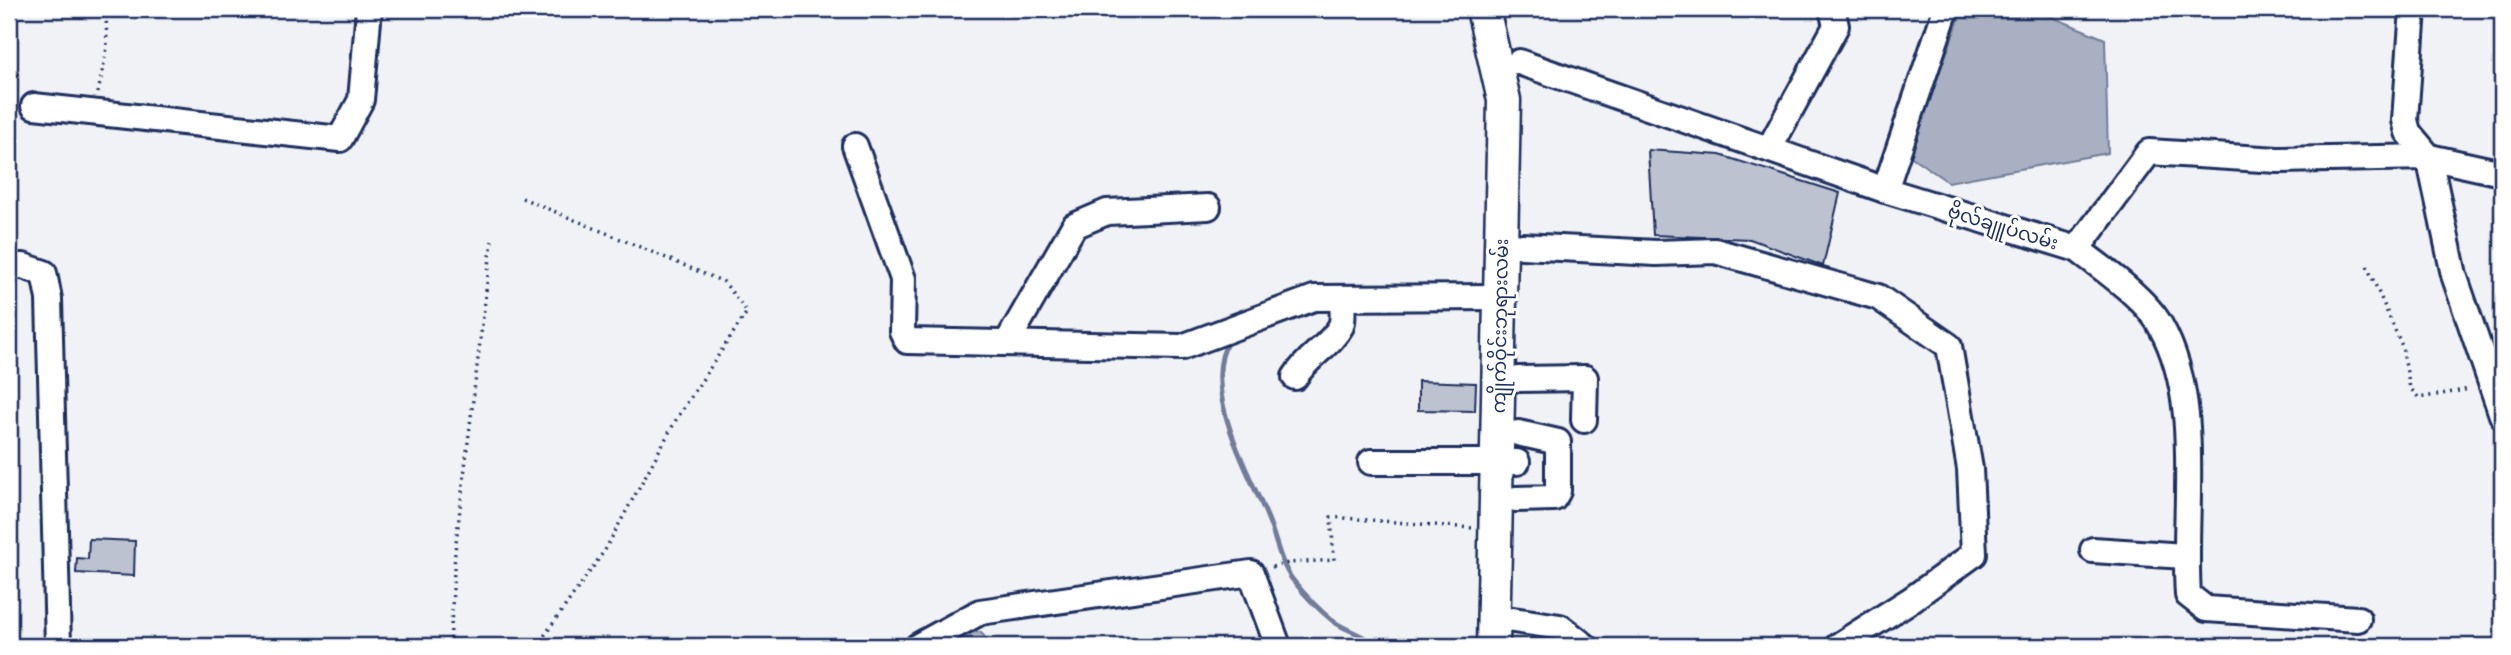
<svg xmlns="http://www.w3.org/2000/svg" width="2511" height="655" viewBox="0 0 2511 655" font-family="'Shantell Sans','Noto Sans Myanmar',sans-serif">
<rect width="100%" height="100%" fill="#f1f2f5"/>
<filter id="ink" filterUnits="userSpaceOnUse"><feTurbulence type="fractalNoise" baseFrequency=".0143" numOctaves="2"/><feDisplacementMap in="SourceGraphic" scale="14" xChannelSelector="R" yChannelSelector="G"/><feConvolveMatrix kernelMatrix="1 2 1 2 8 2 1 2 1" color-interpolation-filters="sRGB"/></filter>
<g filter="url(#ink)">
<g fill="#a8b0c2" stroke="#707c9a" stroke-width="2">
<path d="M2045 14 2105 39 2108 153 1948 182 1909 155 1960 17Z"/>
<path d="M981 632 991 646H935L963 633Z"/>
</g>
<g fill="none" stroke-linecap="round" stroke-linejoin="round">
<path stroke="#707c9a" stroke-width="5" d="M1230 338C1198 387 1249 471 1268 519 1276 538 1280 563 1292 579 1304 594 1319 610 1333 621 1346 631 1365 634 1374 646"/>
</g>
<g fill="#bcc2d0" stroke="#1b2f5e" stroke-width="2">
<path d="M1648 150 1720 155 1840 193 1823 266 1750 239 1653 235Z"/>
<path d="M1418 381 1476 383 1475 411 1418 410Z"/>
<path d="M89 539 135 541 134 576 76 573 77 558 88 559Z"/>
</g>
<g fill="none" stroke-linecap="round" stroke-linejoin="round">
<g stroke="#1b2f5e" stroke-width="30">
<g id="minor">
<path d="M2413 9 2405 120 2408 132 2429 157 2454 275 2502 415"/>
<path d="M1519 62 1885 190 2077 249 2149 152 2278 160 2429 157 2502 173"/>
<path d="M34 106 340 139 361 100 369 9"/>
<path d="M855 146 903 279 902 331 907 341 1182 347 1314 298 1502 297"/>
<path d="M1769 149 1836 26 1832 9"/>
<path d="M1885 190 1946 9"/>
<path d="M1522 246 1656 253 1715 251 1878 297 1949 346 1970 469 1974 554 1912 599 1838 646"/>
<path d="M2077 249C2101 267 2146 299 2160 325 2204 402 2182 509 2188 595L2206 609 2358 619"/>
<path d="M9 266H23L44 273 49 299 58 646"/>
<path d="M1008 341 1074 226 1107 212 1208 207"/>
<path d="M1295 377C1308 356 1331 345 1341 326 1344 319 1342 306 1342 298"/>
<path d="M1519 379 1585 378 1584 420"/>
<path d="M1371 462H1517"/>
<path d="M1516 499 1554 498 1558 491V442L1518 433"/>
<path d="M2093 550 2185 556"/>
<path d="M1513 620 1560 627 1585 646"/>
<path d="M918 646 980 612 1251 573 1278 646"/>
</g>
</g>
<g stroke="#1b2f5e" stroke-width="37">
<path id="major" d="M1483 9 1504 100 1493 646"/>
</g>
<g stroke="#1b2f5e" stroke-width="3.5" stroke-dasharray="2 5" stroke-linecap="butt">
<path d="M98 93 107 48 106 9"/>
<path d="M522 198 724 282 747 312 677 418 605 550 537 646"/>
<path d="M2367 266 2402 346 2410 388 2419 398 2470 389"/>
<path d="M1272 567 1288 563 1334 560 1331 517 1472 528"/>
<path d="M450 646 455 551 492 241"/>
</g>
<use href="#minor" stroke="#fff" stroke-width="24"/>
<use href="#major" stroke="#fff" stroke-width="32"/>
</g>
</g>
<g text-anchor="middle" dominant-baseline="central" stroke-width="6" stroke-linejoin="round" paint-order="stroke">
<g font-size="19" fill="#1b2f5e" stroke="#fff">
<text transform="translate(2003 227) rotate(17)">ဗိုလ်ချူပ်လမ်း</text>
<text transform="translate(1500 326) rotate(-89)">ကျိုက်ဝိုင်းဘုရားလမ်း</text>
</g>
</g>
<rect width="2511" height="655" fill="none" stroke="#fff" stroke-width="35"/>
<rect x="18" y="18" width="2476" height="620" fill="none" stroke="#1b2f5e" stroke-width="2.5" filter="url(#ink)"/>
</svg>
